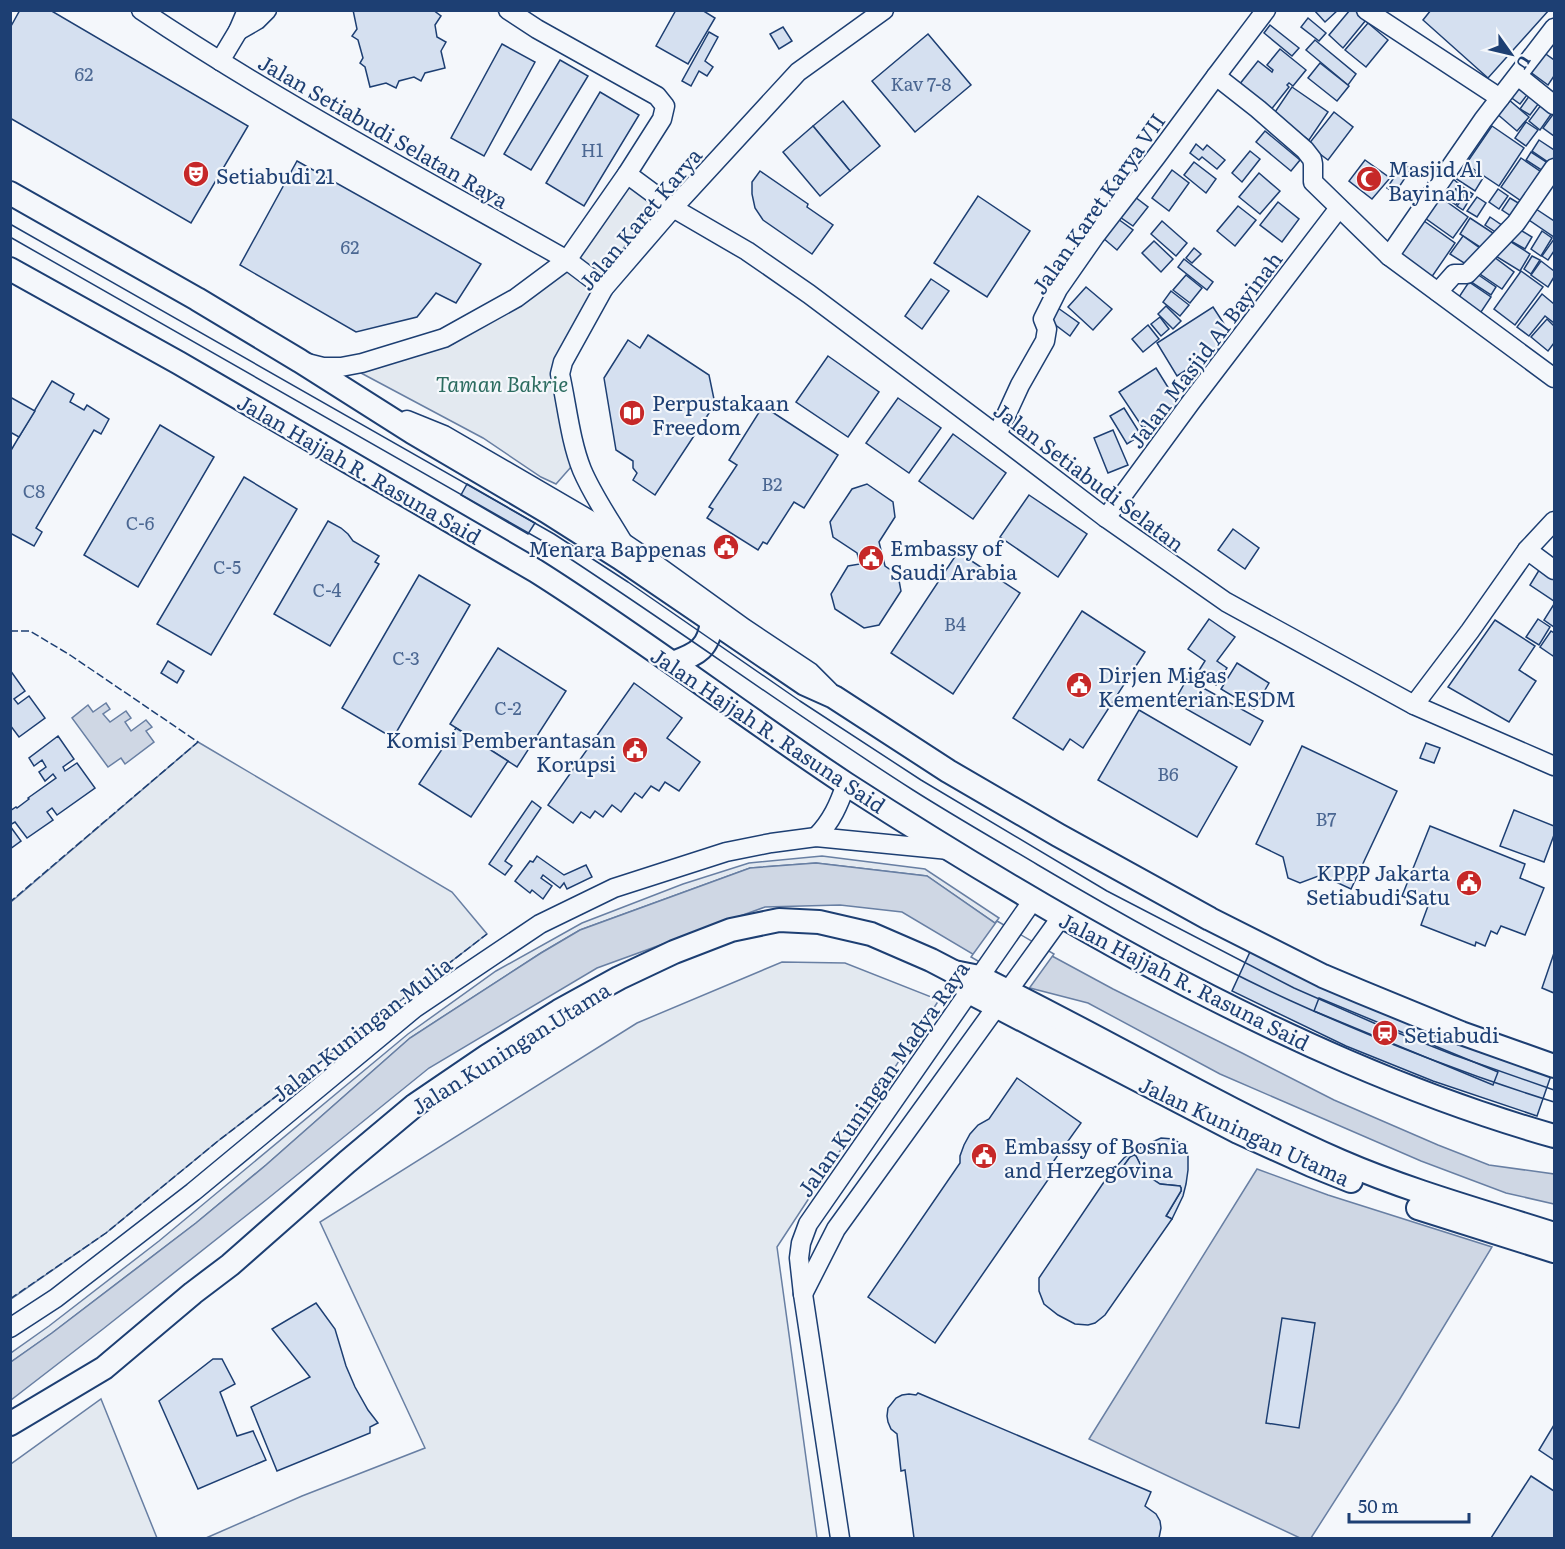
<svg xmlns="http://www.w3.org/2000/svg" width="1565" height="1549" viewBox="0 0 1565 1549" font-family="Literata,serif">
<rect width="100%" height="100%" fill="#f4f7fb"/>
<g fill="#e3e9f0" stroke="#687fa3" stroke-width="1.5">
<path d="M629 185 655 204 595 288 561 359 571 467 556 484 541 477 483 438 361 373 394 360 453 344 512 302Z"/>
<path d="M198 742 452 892 487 934 218 1141 106 1233 11 1299V902Z"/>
<path d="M822 856 925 869 999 918 995 923 927 876 816 863 750 868 580 930 541 953 410 1038 266 1165 196 1223 52 1333 11 1362V1353L49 1326 159 1241 408 1034 496 971 582 923 683 884 749 863Z"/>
<path d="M782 962 845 963 939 1000 777 1247 817 1538H206L302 1496 425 1448 320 1222 637 1023Z"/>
<path d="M101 1399 157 1538H11V1464Z"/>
</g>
<g fill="#cfd7e4" stroke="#687fa3" stroke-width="1.5">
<path d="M106 703 110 709 103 714 110 722 126 711 131 718 125 722 131 731 146 720 152 727 146 731 154 742 125 764 121 758 108 767 72 718 88 705 93 712Z"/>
<path d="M816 863 927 876 995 923 1052 956 1113 989 1242 1053 1334 1100 1438 1145 1489 1165 1554 1174V1204L1506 1193 1421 1161 1220 1074 1088 1003 1030 988 902 912 840 905 765 907 597 968 429 1068 266 1200 103 1329 11 1400V1362L52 1333 196 1223 266 1165 410 1038 541 953 580 930 750 868Z"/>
<path d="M1257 1169 1328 1195 1492 1247 1398 1402 1311 1538H1300L1089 1439Z"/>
</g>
<path fill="#f4f7fb" stroke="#687fa3" stroke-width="1.5" d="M997 921 1054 954 1028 990 971 957Z"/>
<g fill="#d5e0f0" stroke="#1d3f73" stroke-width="1.5">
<path d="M20 10H50L248 126 191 223 10 118V28Z"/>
<path d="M353 10H433L441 16 435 25 437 37 446 42 441 51 445 68 425 73 421 81 414 77 399 81 396 88 386 83 370 87 365 67 360 63 363 58 358 40 352 36 357 29Z"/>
<path d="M676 10H702L715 18 688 64 656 46Z"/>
<path d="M1314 10H1338L1325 22Z"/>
<path d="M1350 10H1355L1366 20 1343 48 1329 35Z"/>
<path d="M1431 10H1549L1488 78 1423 20Z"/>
<path d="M1308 18 1326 33 1319 41 1301 27Z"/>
<path d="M1368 23 1388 40 1366 67 1345 50Z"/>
<path d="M1270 25 1299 48 1292 56 1264 33Z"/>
<path d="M783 27 792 41 779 49 770 34Z"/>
<path d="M709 32 718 37 705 61 713 67 707 76 699 71 691 86 682 81Z"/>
<path d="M928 34 971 85 915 132 872 81Z"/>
<path d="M1315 40 1356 74 1348 85 1306 50Z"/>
<path d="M502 44 535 62 484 156 451 138Z"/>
<path d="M1280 49 1306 70 1293 86 1289 83 1287 85 1289 87 1270 111 1239 85 1258 61 1272 72 1273 70 1267 65Z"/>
<path d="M1543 52 1554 60V76L1548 85 1529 71Z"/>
<path d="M560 60 588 76 531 170 504 154Z"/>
<path d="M1320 63 1349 86 1337 101 1308 78Z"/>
<path d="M1519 82 1530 91 1520 104 1509 96Z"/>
<path d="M1292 87 1328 112 1309 140 1273 115Z"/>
<path d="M600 92 639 115 584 206 546 183Z"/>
<path d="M1532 92 1542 99 1530 115 1520 109Z"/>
<path d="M1508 99 1529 117 1517 131 1496 113Z"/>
<path d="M843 101 880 146 850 171 813 126Z"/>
<path d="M1544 101 1554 110 1540 130 1529 121Z"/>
<path d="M1334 112 1353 127 1328 160 1308 145Z"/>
<path d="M1554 113V136L1543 128Z"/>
<path d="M1526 122 1538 130 1526 146 1515 138Z"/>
<path d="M813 126 850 171 820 196 783 152Z"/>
<path d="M1492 126 1524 148 1499 186 1466 164Z"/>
<path d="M1265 131 1300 160 1291 171 1256 142Z"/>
<path d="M1539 140 1554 150V160L1551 164 1532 151Z"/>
<path d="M1196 144 1203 150 1207 145 1225 160 1217 169 1202 157 1199 160 1190 153Z"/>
<path d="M1250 151 1260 159 1242 182 1232 173Z"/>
<path d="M1531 152 1551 165 1546 173 1526 160Z"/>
<path d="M1521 158 1547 176 1527 205 1501 187Z"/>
<path d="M1365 160 1390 178 1372 199 1349 181Z"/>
<path d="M297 161 481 264 456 303 436 293 417 317 356 332 240 265Z"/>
<path d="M1194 162 1216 179 1206 193 1184 175Z"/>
<path d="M1461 163 1483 178 1475 191 1452 176Z"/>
<path d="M1403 164 1411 169 1395 193 1387 188Z"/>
<path d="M1172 170 1189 183 1169 211 1152 198Z"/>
<path d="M760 171 808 204 807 207 833 225 812 254 763 220 755 208 752 194V182Z"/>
<path d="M1259 173 1280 191 1260 214 1239 197Z"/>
<path d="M1452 178 1459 184 1449 199 1441 193Z"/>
<path d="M1460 185 1467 190 1456 205 1449 200Z"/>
<path d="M1498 189 1508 196 1499 209 1489 202Z"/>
<path d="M1468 191 1473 194 1463 210 1457 206Z"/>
<path d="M978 196 1030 231 987 297 934 263Z"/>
<path d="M1135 197 1148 207 1133 226 1120 217Z"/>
<path d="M1440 197 1468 217 1453 238 1425 218Z"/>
<path d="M1477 197 1486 203 1477 217 1467 211Z"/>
<path d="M1510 198 1525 207 1517 220 1502 210Z"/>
<path d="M1278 202 1299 219 1282 242 1260 225Z"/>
<path d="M1238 206 1256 220 1235 246 1217 231Z"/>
<path d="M1536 209 1554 221V237L1529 220Z"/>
<path d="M1490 217 1506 228 1500 235 1485 225Z"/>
<path d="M1470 218 1496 235 1486 251 1460 234Z"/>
<path d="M1118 219 1133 230 1117 250 1103 238Z"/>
<path d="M1162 221 1187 243 1176 256 1151 234Z"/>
<path d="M1424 221 1455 243 1431 278 1399 256Z"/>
<path d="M1517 228 1532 237 1525 249 1509 240Z"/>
<path d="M1542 231 1552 238 1541 256 1531 249Z"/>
<path d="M1463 236 1484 251 1472 268 1450 254Z"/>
<path d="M1505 238 1530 254 1520 271 1494 255Z"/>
<path d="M1554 239V251L1548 260 1542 256Z"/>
<path d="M1154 241 1173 259 1161 272 1142 253Z"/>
<path d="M1194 248 1201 254 1192 263 1186 258Z"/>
<path d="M1490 254 1514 272 1502 289 1477 272Z"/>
<path d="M1532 256 1540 260 1531 274 1524 269Z"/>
<path d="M1184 259 1213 282 1207 290 1178 267Z"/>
<path d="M1541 261 1554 271V277L1548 287 1531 275Z"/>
<path d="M1521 271 1543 287 1515 325 1494 309Z"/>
<path d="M1477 274 1496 287 1491 295 1471 282Z"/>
<path d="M1186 275 1202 288 1190 303 1173 290Z"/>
<path d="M931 279 949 291 922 329 905 316Z"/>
<path d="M1469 282 1491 297 1477 318 1455 303Z"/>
<path d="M1086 287 1112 309 1093 330 1068 307Z"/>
<path d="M1171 291 1189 305 1180 316 1163 302Z"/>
<path d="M1542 294 1554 304V323L1545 316 1529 336 1517 327Z"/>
<path d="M1166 306 1181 321 1173 329 1158 314Z"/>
<path d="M1213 307 1234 339 1177 376 1157 343Z"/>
<path d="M1058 308 1079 323 1070 336 1049 320Z"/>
<path d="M1160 317 1169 329 1161 336 1151 324Z"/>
<path d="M1547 319 1554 326V343L1548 351 1531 337Z"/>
<path d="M1148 325 1159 339 1143 352 1132 339Z"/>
<path d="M648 335 709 375 715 404 655 495 633 480 637 473 633 468V461L616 450 604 378 628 340 640 348Z"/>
<path d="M828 356 879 392 848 437 796 402Z"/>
<path d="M1156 368 1179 405 1143 428 1119 392Z"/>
<path d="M52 381 74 394 70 402 84 410 87 405 109 419 101 434 94 430 36 528 42 532 34 546 10 533V452Z"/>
<path d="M10 397 35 411 19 437 10 432Z"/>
<path d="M898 398 941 428 909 473 866 443Z"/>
<path d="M763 406 838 455 804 508 794 502 767 544 763 542 758 550 707 518 713 509 709 507 737 465 729 460Z"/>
<path d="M1124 408 1141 435 1127 444 1110 416Z"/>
<path d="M160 425 214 457 138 587 84 555Z"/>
<path d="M1113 430 1128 465 1108 473 1094 438Z"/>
<path d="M953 434 1006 473 973 519 919 481Z"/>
<path d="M244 477 297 509 211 655 157 624Z"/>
<path d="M467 484 535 523 528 534 461 495Z"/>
<path d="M867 484 893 502 895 517 879 542 885 566 898 575 901 591 879 625 864 628 835 609 831 594 848 566 860 564 857 553 833 537 830 522 852 489Z"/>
<path d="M1029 495 1087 534 1058 577 1000 537Z"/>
<path d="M328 521 341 528 348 534 353 541 379 556 375 562 379 564 330 646 274 614Z"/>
<path d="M1233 529 1259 548 1245 569 1218 550Z"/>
<path d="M958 552 1020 593 953 694 891 653Z"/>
<path d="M1541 567 1554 575V601L1530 585Z"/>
<path d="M419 575 470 605 393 738 342 708Z"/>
<path d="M1554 604V627L1544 620Z"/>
<path d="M1082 611 1145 652 1083 748 1070 739 1063 750 1013 718Z"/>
<path d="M1209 619 1235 637 1217 661 1227 668 1216 685 1198 672 1205 661 1188 649Z"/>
<path d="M1538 619 1550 627 1539 645 1526 637Z"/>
<path d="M1495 620 1535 646 1519 670 1536 681 1509 722 1448 687Z"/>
<path d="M1551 631 1554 633V654L1553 656 1540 647Z"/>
<path d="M498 648 566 691 517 767 450 724Z"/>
<path d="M168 661 184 671 177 683 161 673Z"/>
<path d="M1237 663 1269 683 1254 709 1221 689Z"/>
<path d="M10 670 25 691 14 699 18 704 29 696 45 718 19 737 10 725Z"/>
<path d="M1187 679 1263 721 1250 745 1174 702Z"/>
<path d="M634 683 682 718 667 738 700 762 679 791 665 782 659 791 651 786 642 798 635 793 621 812 612 805 603 817 595 811 590 818 581 812 573 823 548 805Z"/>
<path d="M1139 710 1237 767 1197 837 1098 780Z"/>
<path d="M456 728 508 761 471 817 419 784Z"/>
<path d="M58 736 74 759 63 767 65 771 77 763 95 788 57 815 52 808 47 812 53 820 27 838 15 822 10 825V811L16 807 17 808 29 799 28 798 56 778 53 774 45 781 39 772 46 767 42 760 34 766 29 758Z"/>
<path d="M1426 743 1440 748 1434 763 1420 758Z"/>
<path d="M1302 746 1397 791 1351 889 1321 875 1300 883 1288 878 1283 857 1256 844Z"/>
<path d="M532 801 541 808 505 861 512 866 505 875 489 864Z"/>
<path d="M1514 810 1554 826V835L1544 862 1500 846Z"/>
<path d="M10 826 21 841 10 849Z"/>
<path d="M1430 826 1525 864 1520 878 1544 888 1525 935 1501 926 1497 934 1491 931 1485 946 1476 942 1475 946 1421 925 1428 906 1402 896Z"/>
<path d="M537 856 564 875 586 865 592 877 567 889 564 883 560 888 543 875 541 878 552 886 543 899 532 890 530 893 515 881 530 861 533 862Z"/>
<path d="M1256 939 1554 1067 1537 1116 1433 1081 1346 1046 1232 991Z"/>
<path d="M1554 953V993L1542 988Z"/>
<path d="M1319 998 1498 1072 1493 1085 1314 1011Z"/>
<path d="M1017 1078 1081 1123 1053 1162 1052 1174 935 1343 868 1297 960 1163V1156L964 1145 970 1134 978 1125 989 1119Z"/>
<path d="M1161 1138 1173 1139 1178 1142 1182 1146 1188 1156V1170L1186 1184 1183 1196 1172 1219 1166 1216 1181 1191V1188L1180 1186 1160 1184 1145 1174 1136 1156 1134 1155 1130 1157 1114 1179 1108 1176 1124 1158 1133 1151Z"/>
<path d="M1134 1155 1136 1156 1145 1174 1160 1184 1180 1186 1181 1188V1191L1166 1216 1172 1219 1105 1315 1095 1323 1088 1325 1075 1324 1058 1315 1044 1304 1039 1291V1278L1108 1176 1114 1179 1130 1157Z"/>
<path d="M316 1303 335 1329 346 1366 355 1387 368 1410 378 1423 370 1427V1433L277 1471 251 1407 310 1377 272 1329Z"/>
<path d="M1282 1318 1315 1323 1299 1428 1266 1423Z"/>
<path d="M213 1359H222L235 1384 220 1392 237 1436 253 1431 266 1460 198 1489 159 1401Z"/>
<path d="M918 1393 1151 1492 1145 1506 1156 1514 1160 1521 1161 1528 1159 1538H914L905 1470 901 1471 897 1434 891 1429 888 1422 887 1416 888 1408 896 1398 902 1395 909 1394 916 1395Z"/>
<path d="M1554 1425V1460L1539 1450Z"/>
<path d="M1531 1476 1554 1491V1538H1491Z"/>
</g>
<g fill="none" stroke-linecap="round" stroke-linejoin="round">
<g stroke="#1d3f73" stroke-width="21">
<g id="minor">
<path d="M141 10C278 102 424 179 567 260L604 288"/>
<path d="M1366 10 1500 98"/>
<path d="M238 31 257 20 267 10"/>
<path d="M220 61 238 31 247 10"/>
<path d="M1216 76 1258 109 1305 150 1312 159 1313 164V182L1389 256 1554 378"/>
<path d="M1518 76 1554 105"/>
<path d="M627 174 673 208 747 251 809 294 997 435 1106 518 1226 602 1414 705 1554 766"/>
<path d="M1389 256 1483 120 1554 28"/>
<path d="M1438 292 1454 274H1467L1516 223 1554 168"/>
<path d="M307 363 323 367H341L362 363 444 338 516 298 567 260 627 174 662 119 665 106 657 96 537 29 508 10"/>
<path d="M407 420 444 435 590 520 658 566 744 628 810 672 829 691"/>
<path d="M997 435 1020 385 1045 341 1047 329 1043 319 1058 289 1095 236 1156 157 1216 76 1266 10"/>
<path d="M1106 518 1191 402 1339 208"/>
<path d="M624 544C610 520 593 496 582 470 570 440 567 405 560 374L563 362 604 288 673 208 798 72 884 10"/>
<path d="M1527 550 1554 570"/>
<path d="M1414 705 1470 631 1527 550 1554 521"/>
<path d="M816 837C832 821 839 804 846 784"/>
<path d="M803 1294 836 1229 1062 916"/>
<path d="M10 1328 56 1298 193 1192 415 1008 540 924 614 888 726 852 771 843 816 837 949 850"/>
<path d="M840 1538 803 1294 799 1258 801 1243 808 1224 1033 900"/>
</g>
</g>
<g stroke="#1d3f73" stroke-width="26">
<g id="major">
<path d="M10 193 197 299 300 361 412 432 546 511 620 558 805 684 834 697 948 771 1058 835 1210 919 1323 976 1361 992 1461 1033 1554 1066"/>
<path d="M10 269 179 363 536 571C642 638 742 715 846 784 945 848 1046 909 1149 965 1278 1034 1413 1096 1554 1136"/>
<path d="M673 663C698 654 709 648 712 621"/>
<path d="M954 972 969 992 1238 1132 1311 1165 1351 1181"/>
<path d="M1418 1208 1554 1251"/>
<path d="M10 1424 104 1368 193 1293 230 1265 347 1162 415 1105 487 1056 559 1011 619 978 674 952 731 930 779 920 819 922 871 934 931 960 954 972 979 977C1100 1036 1216 1106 1340 1161 1409 1191 1482 1211 1554 1234"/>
</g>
</g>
<use href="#minor" stroke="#f4f7fb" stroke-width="18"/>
<use href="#major" stroke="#f4f7fb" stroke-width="22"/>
<g stroke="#1d3f73" stroke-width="1.5">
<path d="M10 224 554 534 628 582 800 701 921 780 1107 891 1294 988 1383 1027 1454 1055 1554 1090"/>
<path d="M10 237 546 543C670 623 789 711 913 790 954 816 996 840 1038 865 1119 913 1202 960 1289 1000 1375 1039 1464 1074 1554 1102"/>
</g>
<g stroke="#1d3f73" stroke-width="1.5" stroke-dasharray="8 3" stroke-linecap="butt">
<path d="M10 631H30L70 655 198 742 10 902"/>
<path d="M10 1299 106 1233 218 1141 487 934"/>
</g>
</g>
<defs>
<g id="theatre-disc" transform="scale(1.35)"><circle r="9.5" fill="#c62828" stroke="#f4f7fb"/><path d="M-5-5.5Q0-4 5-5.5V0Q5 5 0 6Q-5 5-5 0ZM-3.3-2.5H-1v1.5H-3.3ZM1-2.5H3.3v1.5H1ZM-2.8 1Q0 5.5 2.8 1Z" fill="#fff"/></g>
<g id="mosque-disc" transform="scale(1.35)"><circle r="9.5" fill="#c62828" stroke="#f4f7fb"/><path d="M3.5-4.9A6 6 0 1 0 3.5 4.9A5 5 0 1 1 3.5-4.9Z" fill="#fff"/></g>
<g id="library-disc" transform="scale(1.35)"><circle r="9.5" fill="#c62828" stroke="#f4f7fb"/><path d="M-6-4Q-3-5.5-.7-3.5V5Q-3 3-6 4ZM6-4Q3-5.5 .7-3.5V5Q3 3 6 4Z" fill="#fff"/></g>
<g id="civic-disc" transform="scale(1.35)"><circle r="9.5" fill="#c62828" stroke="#f4f7fb"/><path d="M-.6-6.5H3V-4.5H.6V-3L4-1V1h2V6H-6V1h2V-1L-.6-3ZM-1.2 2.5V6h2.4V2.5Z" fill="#fff"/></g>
<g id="station-disc" transform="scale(1.35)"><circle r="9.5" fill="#c62828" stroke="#f4f7fb"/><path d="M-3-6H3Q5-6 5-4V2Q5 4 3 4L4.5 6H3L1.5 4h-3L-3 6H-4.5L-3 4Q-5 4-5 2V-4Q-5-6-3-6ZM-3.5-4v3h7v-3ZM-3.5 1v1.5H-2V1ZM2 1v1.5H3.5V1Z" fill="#fff"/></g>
</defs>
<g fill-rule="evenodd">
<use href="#theatre-disc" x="196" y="174"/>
<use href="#mosque-disc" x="1369" y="179"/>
<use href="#library-disc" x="632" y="413"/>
<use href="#civic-disc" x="726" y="547"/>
<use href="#civic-disc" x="871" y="558"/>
<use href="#civic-disc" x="1079" y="685"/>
<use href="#civic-disc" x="635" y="750"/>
<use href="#civic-disc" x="1469" y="883"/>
<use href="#station-disc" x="1385" y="1033"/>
<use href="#civic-disc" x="984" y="1156"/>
</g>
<g text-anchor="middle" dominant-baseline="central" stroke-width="4.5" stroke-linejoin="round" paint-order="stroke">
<g font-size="18" fill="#4b6792">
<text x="84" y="73">62</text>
<text x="921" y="83">Kav 7-8</text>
<text x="592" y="149">H1</text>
<text x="350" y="246">62</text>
<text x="772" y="483">B2</text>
<text x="34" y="490">C8</text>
<text x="140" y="522">C-6</text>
<text x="227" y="566">C-5</text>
<text x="327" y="589">C-4</text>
<text x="955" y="623">B4</text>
<text x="406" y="657">C-3</text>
<text x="508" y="707">C-2</text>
<text x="1168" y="773">B6</text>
<text x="1326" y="818">B7</text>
</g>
<g font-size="21" fill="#1d3f73" stroke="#f4f7fb">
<text transform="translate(384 130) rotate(30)">Jalan Setiabudi Selatan Raya</text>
<text transform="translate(1097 203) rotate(-55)">Jalan Karet Karya VII</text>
<text transform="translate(639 218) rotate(-50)">Jalan Karet Karya</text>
<text transform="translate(1204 349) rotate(-53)">Jalan Masjid Al Bayinah</text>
<text transform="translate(360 468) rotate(30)">Jalan Hajjah R. Rasuna Said</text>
<text transform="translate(1090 476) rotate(37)">Jalan Setiabudi Selatan</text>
<text transform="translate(769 729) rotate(34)">Jalan Hajjah R. Rasuna Said</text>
<text transform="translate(1185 980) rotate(27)">Jalan Hajjah R. Rasuna Said</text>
<text transform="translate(361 1028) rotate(-38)">Jalan Kuningan Mulia</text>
<text transform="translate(510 1047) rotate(-32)">Jalan Kuningan Utama</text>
<text transform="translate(882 1078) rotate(-55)">Jalan Kuningan Madya Raya</text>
<text transform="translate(1245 1130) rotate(25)">Jalan Kuningan Utama</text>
</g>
<g font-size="21" fill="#1d3f73" stroke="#f4f7fb" text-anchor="start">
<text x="1388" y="167">Masjid Al<tspan x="1388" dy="24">Bayinah</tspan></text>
<text x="216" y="174">Setiabudi 21</text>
<text x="652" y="401">Perpustakaan<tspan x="652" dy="24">Freedom</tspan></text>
<text x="890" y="546">Embassy of<tspan x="890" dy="24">Saudi Arabia</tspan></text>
<text x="706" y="547" text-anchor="end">Menara Bappenas</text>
<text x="1098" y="673">Dirjen Migas<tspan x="1098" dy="24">Kementerian ESDM</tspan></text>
<text x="616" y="738" text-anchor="end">Komisi Pemberantasan<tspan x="616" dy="24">Korupsi</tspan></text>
<text x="1450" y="871" text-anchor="end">KPPP Jakarta<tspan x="1450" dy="24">Setiabudi Satu</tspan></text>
<text x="1404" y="1033">Setiabudi</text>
<text x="1004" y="1144">Embassy of Bosnia<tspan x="1004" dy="24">and Herzegovina</tspan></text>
</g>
<g font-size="21" font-style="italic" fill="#2c6c60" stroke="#f4f7fb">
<text x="502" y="382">Taman Bakrie</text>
</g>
</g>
<rect width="1565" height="1549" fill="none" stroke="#1d3f73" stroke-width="24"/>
<g transform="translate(1511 54) rotate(124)" stroke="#f4f7fb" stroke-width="4.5" paint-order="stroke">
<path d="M0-4.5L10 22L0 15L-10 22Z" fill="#1d3f73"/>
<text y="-9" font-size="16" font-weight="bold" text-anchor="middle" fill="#1d3f73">U</text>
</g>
<path d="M1349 1513v9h120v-9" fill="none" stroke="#1d3f73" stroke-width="3"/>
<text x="1358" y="1513" font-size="18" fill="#1d3f73" stroke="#f4f7fb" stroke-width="4.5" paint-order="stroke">50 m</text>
</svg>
